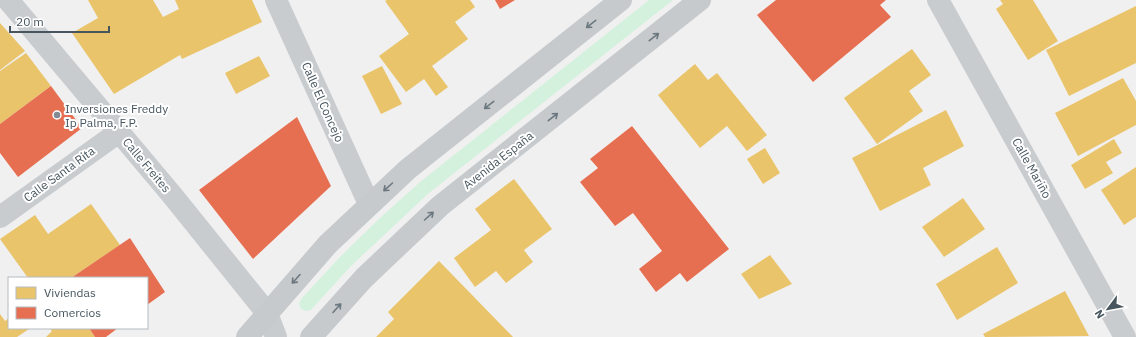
<svg xmlns="http://www.w3.org/2000/svg" width="1136" height="337" viewBox="0 0 1136 337" font-family="'IBM Plex Sans',sans-serif">
<rect width="100%" height="100%" fill="#f1f0f0"/>
<path fill="#d4f1dd" d="M649 0H673L429 193 351 266 311 310 306 311 301 309 299 303 302 298 341 256 381 217 420 182Z"/>
<g fill="#e9c46a">
<path d="M88 0H153L163 17 179 9 175 0H252L262 22 182 59 180 55 114 94 72 33 98 18Z"/>
<path d="M387 0H470L475 7 455 22 468 39 432 66 448 87 436 96 424 79 406 92 379 56 409 34 385 1Z"/>
<path d="M1000 0H1033L1058 41 1028 60 996 9 1003 4Z"/>
<path d="M1136 6V63L1069 96 1046 50Z"/>
<path d="M0 23 25 51 0 70Z"/>
<path d="M912 49 931 75 909 91 923 111 877 144 844 98Z"/>
<path d="M26 53 51 86 0 124V71Z"/>
<path d="M259 56 270 76 236 94 225 73Z"/>
<path d="M695 64 708 80 717 73 767 135 747 151 727 126 700 148 658 95Z"/>
<path d="M382 66 402 104 381 114 362 76Z"/>
<path d="M1123 78 1136 101V125L1078 156 1055 113Z"/>
<path d="M946 110 964 146 923 168 931 185 880 211 852 158Z"/>
<path d="M1114 139 1122 153 1106 162 1113 173 1085 189 1071 165Z"/>
<path d="M765 148 780 173 763 184 747 159Z"/>
<path d="M1136 167V217L1124 225 1101 190Z"/>
<path d="M514 179 552 229 524 250 533 262 506 283 496 271 475 287 454 258 491 230 475 209Z"/>
<path d="M963 198 985 229 944 257 922 227Z"/>
<path d="M91 204 120 245 71 278H28L0 239 35 215 48 234Z"/>
<path d="M997 247 1018 283 957 320 936 284Z"/>
<path d="M770 255 792 284 759 299 741 274Z"/>
<path d="M439 261 513 337H376L394 319 388 312Z"/>
<path d="M1065 291 1089 336 985 337 983 334Z"/>
<path d="M0 314 5 321 9 318V328H28L29 329 17 337H0Z"/>
<path d="M49 328H89L95 337H46L52 331Z"/>
</g>
<g fill="#e76f51">
<path d="M495 0H515L500 9Z"/>
<path d="M776 0H886L880 5 891 17 813 82 757 15Z"/>
<path d="M51 86 82 128 18 177 0 153V124Z"/>
<path d="M297 117 331 186 253 259 199 190Z"/>
<path d="M632 126 729 249 687 282 680 273 656 292 639 269 662 251 633 213 615 226 580 182 598 168 590 159Z"/>
<path d="M130 238 165 292 147 305V278H71Z"/>
<path d="M89 328H118L106 337H95Z"/>
</g>
<g fill="none" stroke-linecap="round" stroke-linejoin="round">
<g stroke="#c9cccf" stroke-width="22">
<path d="M8 0 172 195 267 313 276 337"/>
<path d="M276 0 369 204"/>
<path d="M938 0 1125 337"/>
<path d="M0 217 119 132"/>
</g>
<g stroke="#c6cacd" stroke-width="22">
<path d="M247 337 328 244 408 169 621 0"/>
<path d="M311 337 364 278 440 206 700 0"/>
</g>
</g>
<defs><path id="oneway-shaft" d="M-6 0H5M1.5-3L5.5 0L1.5 3" fill="none" stroke-width="1.6" stroke-linecap="round" stroke-linejoin="round"/></defs>
<g stroke="#6c787f">
<use href="#oneway-shaft" transform="translate(591 24) rotate(142)"/>
<use href="#oneway-shaft" transform="translate(654 37) rotate(-38)"/>
<use href="#oneway-shaft" transform="translate(489 105) rotate(142)"/>
<use href="#oneway-shaft" transform="translate(553 117) rotate(-38)"/>
<use href="#oneway-shaft" transform="translate(388 187) rotate(138)"/>
<use href="#oneway-shaft" transform="translate(429 216) rotate(-42)"/>
<use href="#oneway-shaft" transform="translate(296 279) rotate(132)"/>
<use href="#oneway-shaft" transform="translate(337 308) rotate(-48)"/>
</g>
<circle fill="#828b91" stroke="#fff" stroke-width="1.5" cx="57" cy="115" r="4"/>
<g text-anchor="middle" dominant-baseline="central" stroke-width="4" stroke-linejoin="round" paint-order="stroke">
<g font-size="12" fill="#46555e" stroke="#fff">
<text transform="translate(323 102) rotate(66)">Calle El Concejo</text>
<text transform="translate(498 160) rotate(-38)">Avenida España</text>
<text transform="translate(147 165) rotate(50)">Calle Freites</text>
<text transform="translate(1032 168) rotate(61)">Calle Mariño</text>
<text transform="translate(59 174) rotate(-36)">Calle Santa Rita</text>
</g>
<g font-size="12" fill="#46555e" stroke="#fff" text-anchor="start">
<text x="65" y="108">Inversiones Freddy<tspan x="65" dy="14">Ip Palma, F.P.</tspan></text>
</g>
</g>
<rect x="8" y="277" width="140" height="52" fill="#ffffff" stroke="#b5bbbf"/>
<rect x="16" y="287" width="20" height="12" fill="#e9c46a" stroke="#b5bbbf"/>
<text x="44" y="297" font-size="12" fill="#46555e">Viviendas</text>
<rect x="16" y="307" width="20" height="12" fill="#e76f51" stroke="#b5bbbf"/>
<text x="44" y="317" font-size="12" fill="#46555e">Comercios</text>
<g transform="translate(1108 309) rotate(238)" stroke="#ffffff" stroke-width="3" paint-order="stroke">
<path d="M0-3L7 15L0 10L-7 15Z" fill="#46555e"/>
<text y="-6" font-size="11" font-weight="bold" text-anchor="middle" fill="#46555e">N</text>
</g>
<path d="M10 26v6h99v-6" fill="none" stroke="#46555e" stroke-width="2"/>
<text x="16" y="26" font-size="12" fill="#46555e" stroke="#ffffff" stroke-width="3" paint-order="stroke">20 m</text>
</svg>
